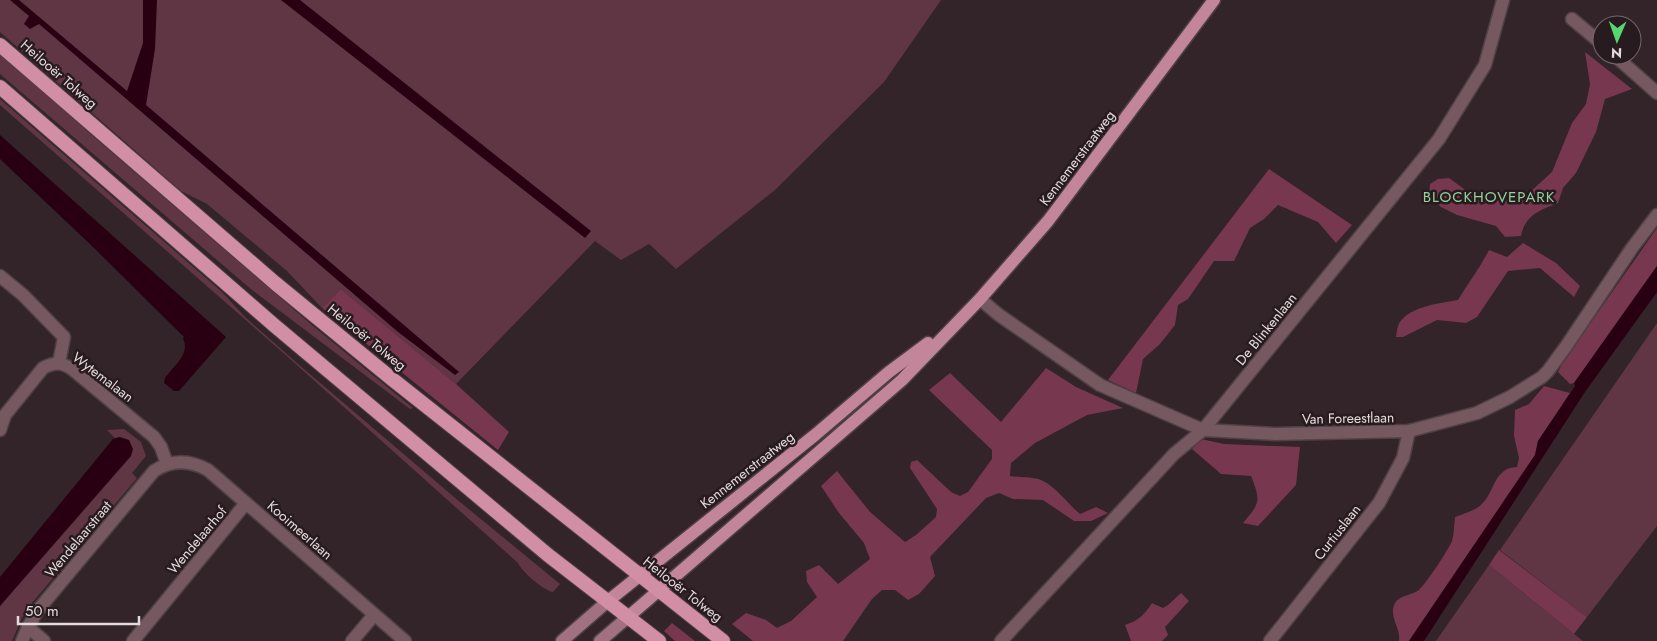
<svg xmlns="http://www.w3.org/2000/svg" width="1657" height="641" viewBox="0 0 1657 641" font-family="Jost,sans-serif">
<rect width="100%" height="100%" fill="#322429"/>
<g fill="#603645">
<path d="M0 0H941L884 82 775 190 676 269 649 244 621 260 595 241 456 384 341 289 322 308 287 271 207 204 181 191 0 32Z"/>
<path d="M0 52 87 131 313 326 413 408 410 409 252 290 0 74Z"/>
<path d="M0 99 222 292 245 317 298 364 454 497 560 584 553 592C543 590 522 572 518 563L289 358 0 105Z"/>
<path d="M1657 323V526L1587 617 1500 550Z"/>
<path d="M124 429 141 442 146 456 132 473 137 478 32 603 22 618 12 641H0V606L14 589 120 437 115 438 107 430Z"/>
<path d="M1489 565 1574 634 1583 641H1436Z"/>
</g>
<g fill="#76374f">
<path d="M1585 52 1632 89 1605 99 1596 132 1576 173 1563 188 1558 203C1540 210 1525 215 1521 236L1505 237 1496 226 1457 215 1441 207 1429 196 1430 184 1438 179 1449 178 1475 197 1509 201 1530 192 1552 172 1572 123 1586 104 1590 84Z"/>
<path d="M1269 169 1352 225 1336 243 1318 222 1278 205 1264 219 1250 228 1234 261H1214L1188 299 1178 305 1175 325 1160 344 1143 359 1136 393 1108 380Z"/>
<path d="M1657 228V266L1574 383 1570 384 1558 372 1563 362Z"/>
<path d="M1523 243 1556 263 1580 286 1574 297 1540 268 1508 271 1477 317 1466 323 1437 320 1403 337H1396C1397 332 1397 326 1400 322 1411 306 1441 303 1458 300 1468 283 1480 268 1489 250L1507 257Z"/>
<path d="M341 289 456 384 509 432 498 450 322 308Z"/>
<path d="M1046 368 1076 387 1123 408 1087 415 1035 443 1011 463 1010 476C1019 477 1029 477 1038 479 1052 482 1069 505 1080 514L1096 507 1108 513 1091 521H1074L1043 500 1013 499 999 493 986 498 930 557 935 576 919 594 908 600 895 590H882L872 599 843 641H753L732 624 746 613 766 620 777 628 791 621 817 597 807 582 806 571 819 565 838 584 870 559 864 543 839 513 821 486 837 471 870 512 905 542 916 535 936 517 937 509 910 468 911 462 917 460 951 492 960 496 968 492 992 459V450L929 390 950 373 1001 422Z"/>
<path d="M1544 386 1570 393 1538 441 1535 455 1409 641H1399C1401 628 1388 616 1395 603 1400 595 1412 595 1419 590 1427 582 1447 552 1452 541 1454 534 1454 525 1455 517 1463 514 1474 511 1481 505 1496 491 1493 468 1517 467L1519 458 1514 436 1515 410 1529 404Z"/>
<path d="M1201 439 1224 444 1300 447 1296 485 1258 526 1243 523C1260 503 1261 501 1251 476L1221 474 1192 449Z"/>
<path d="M1499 550 1587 617 1574 634 1489 565Z"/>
<path d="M1181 593 1189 601 1165 627 1168 635 1162 641H1131L1125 625C1138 621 1145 614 1152 603L1163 608 1168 605Z"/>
<path d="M672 623 695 641H675L664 631Z"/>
</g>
<g fill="#290012">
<path d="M10 0H19L127 91 143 43V0H157L155 49 146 105 459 372 455 375 398 332 39 24 30 29 24 24 29 16Z"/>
<path d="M281 0H300L591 231 585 238Z"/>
<path d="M0 135 226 337 179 391H174L164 383 165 378C173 367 191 353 183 339L184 337 91 245 0 159Z"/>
<path d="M1657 266V292L1585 392 1424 641H1409L1535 455 1538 441 1575 386 1574 383Z"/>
<path d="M120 437 129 440 133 449 131 456 0 606V577L113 439Z"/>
</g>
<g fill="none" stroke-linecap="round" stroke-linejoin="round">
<g stroke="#4e4146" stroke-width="15">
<g id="minor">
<path d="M1572 19 1602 44"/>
<path d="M1614 55 1657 93"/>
<path d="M0 276 23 295 64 337 59 363"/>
<path d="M980 299 999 315 1100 385 1203 430 1276 434 1409 431 1477 413 1510 397 1542 377 1548 371 1567 345 1632 248 1657 215"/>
<path d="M0 430 5 415 43 368C55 362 61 362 72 369L154 437 161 447 167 464"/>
<path d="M28 627 44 641"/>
<path d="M22 641 28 627 38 610 154 471C172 459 190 460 208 470L405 641"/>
<path d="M133 641 246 503"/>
<path d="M352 641 374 615"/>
<path d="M1001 641 1174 454 1203 430 1439 139 1485 65 1503 0"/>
<path d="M1270 641 1379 503 1403 458 1409 431"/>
</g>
</g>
<g stroke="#4e4146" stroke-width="15">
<g id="secondary">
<path d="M562 641 608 601"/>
<path d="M600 641 628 617"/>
</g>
</g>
<g stroke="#4e4146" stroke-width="15">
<g id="primary">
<path d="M608 601 815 435 889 372 928 343"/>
<path d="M628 617 902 380 980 299 1048 221 1214 0"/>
</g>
</g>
<g stroke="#4e4146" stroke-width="16">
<g id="trunk">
<path d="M0 45 275 283 392 379 723 641"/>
<path d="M0 87 275 326 548 555 659 641"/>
</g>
</g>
<use href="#minor" stroke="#765861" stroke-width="12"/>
<use href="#secondary" stroke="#a17181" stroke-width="12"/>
<use href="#primary" stroke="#c28599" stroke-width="12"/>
<use href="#trunk" stroke="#d18ea4" stroke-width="14"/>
</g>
<g text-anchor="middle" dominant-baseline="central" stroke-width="5" stroke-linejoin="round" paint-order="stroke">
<g font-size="14" fill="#e3dadc" stroke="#281b1f">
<text transform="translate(59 74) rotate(41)">Heilooër Tolweg</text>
<text transform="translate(1077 158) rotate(-53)">Kennemerstraatweg</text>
<text transform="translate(1266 329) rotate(-51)">De Blinkenlaan</text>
<text transform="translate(367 337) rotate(39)">Heilooër Tolweg</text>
<text transform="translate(103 377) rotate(37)">Wytemalaan</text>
<text transform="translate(1348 418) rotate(-1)">Van Foreestlaan</text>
<text transform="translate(747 470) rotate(-38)">Kennemerstraatweg</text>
<text transform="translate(300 530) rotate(41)">Kooimeerlaan</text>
<text transform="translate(1337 532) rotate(-52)">Curtiuslaan</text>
<text transform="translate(78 539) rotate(-50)">Wendelaarstraat</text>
<text transform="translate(197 540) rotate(-50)">Wendelaarhof</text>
<text transform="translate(683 589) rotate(38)">Heilooër Tolweg</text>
</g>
<g font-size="15" letter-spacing="1" fill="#94d29b" stroke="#281b1f">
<text x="1489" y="197">BLOCKHOVEPARK</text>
</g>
</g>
<g transform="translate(1617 40) rotate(182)"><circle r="24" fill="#281b1f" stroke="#73676b"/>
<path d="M0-4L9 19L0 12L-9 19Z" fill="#57d570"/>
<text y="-8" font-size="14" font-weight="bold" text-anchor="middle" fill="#e3dadc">N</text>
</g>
<path d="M18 616v8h121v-8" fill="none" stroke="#e3dadc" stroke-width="2.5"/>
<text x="25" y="616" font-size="15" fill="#e3dadc" stroke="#281b1f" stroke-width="4" paint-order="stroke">50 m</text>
</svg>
